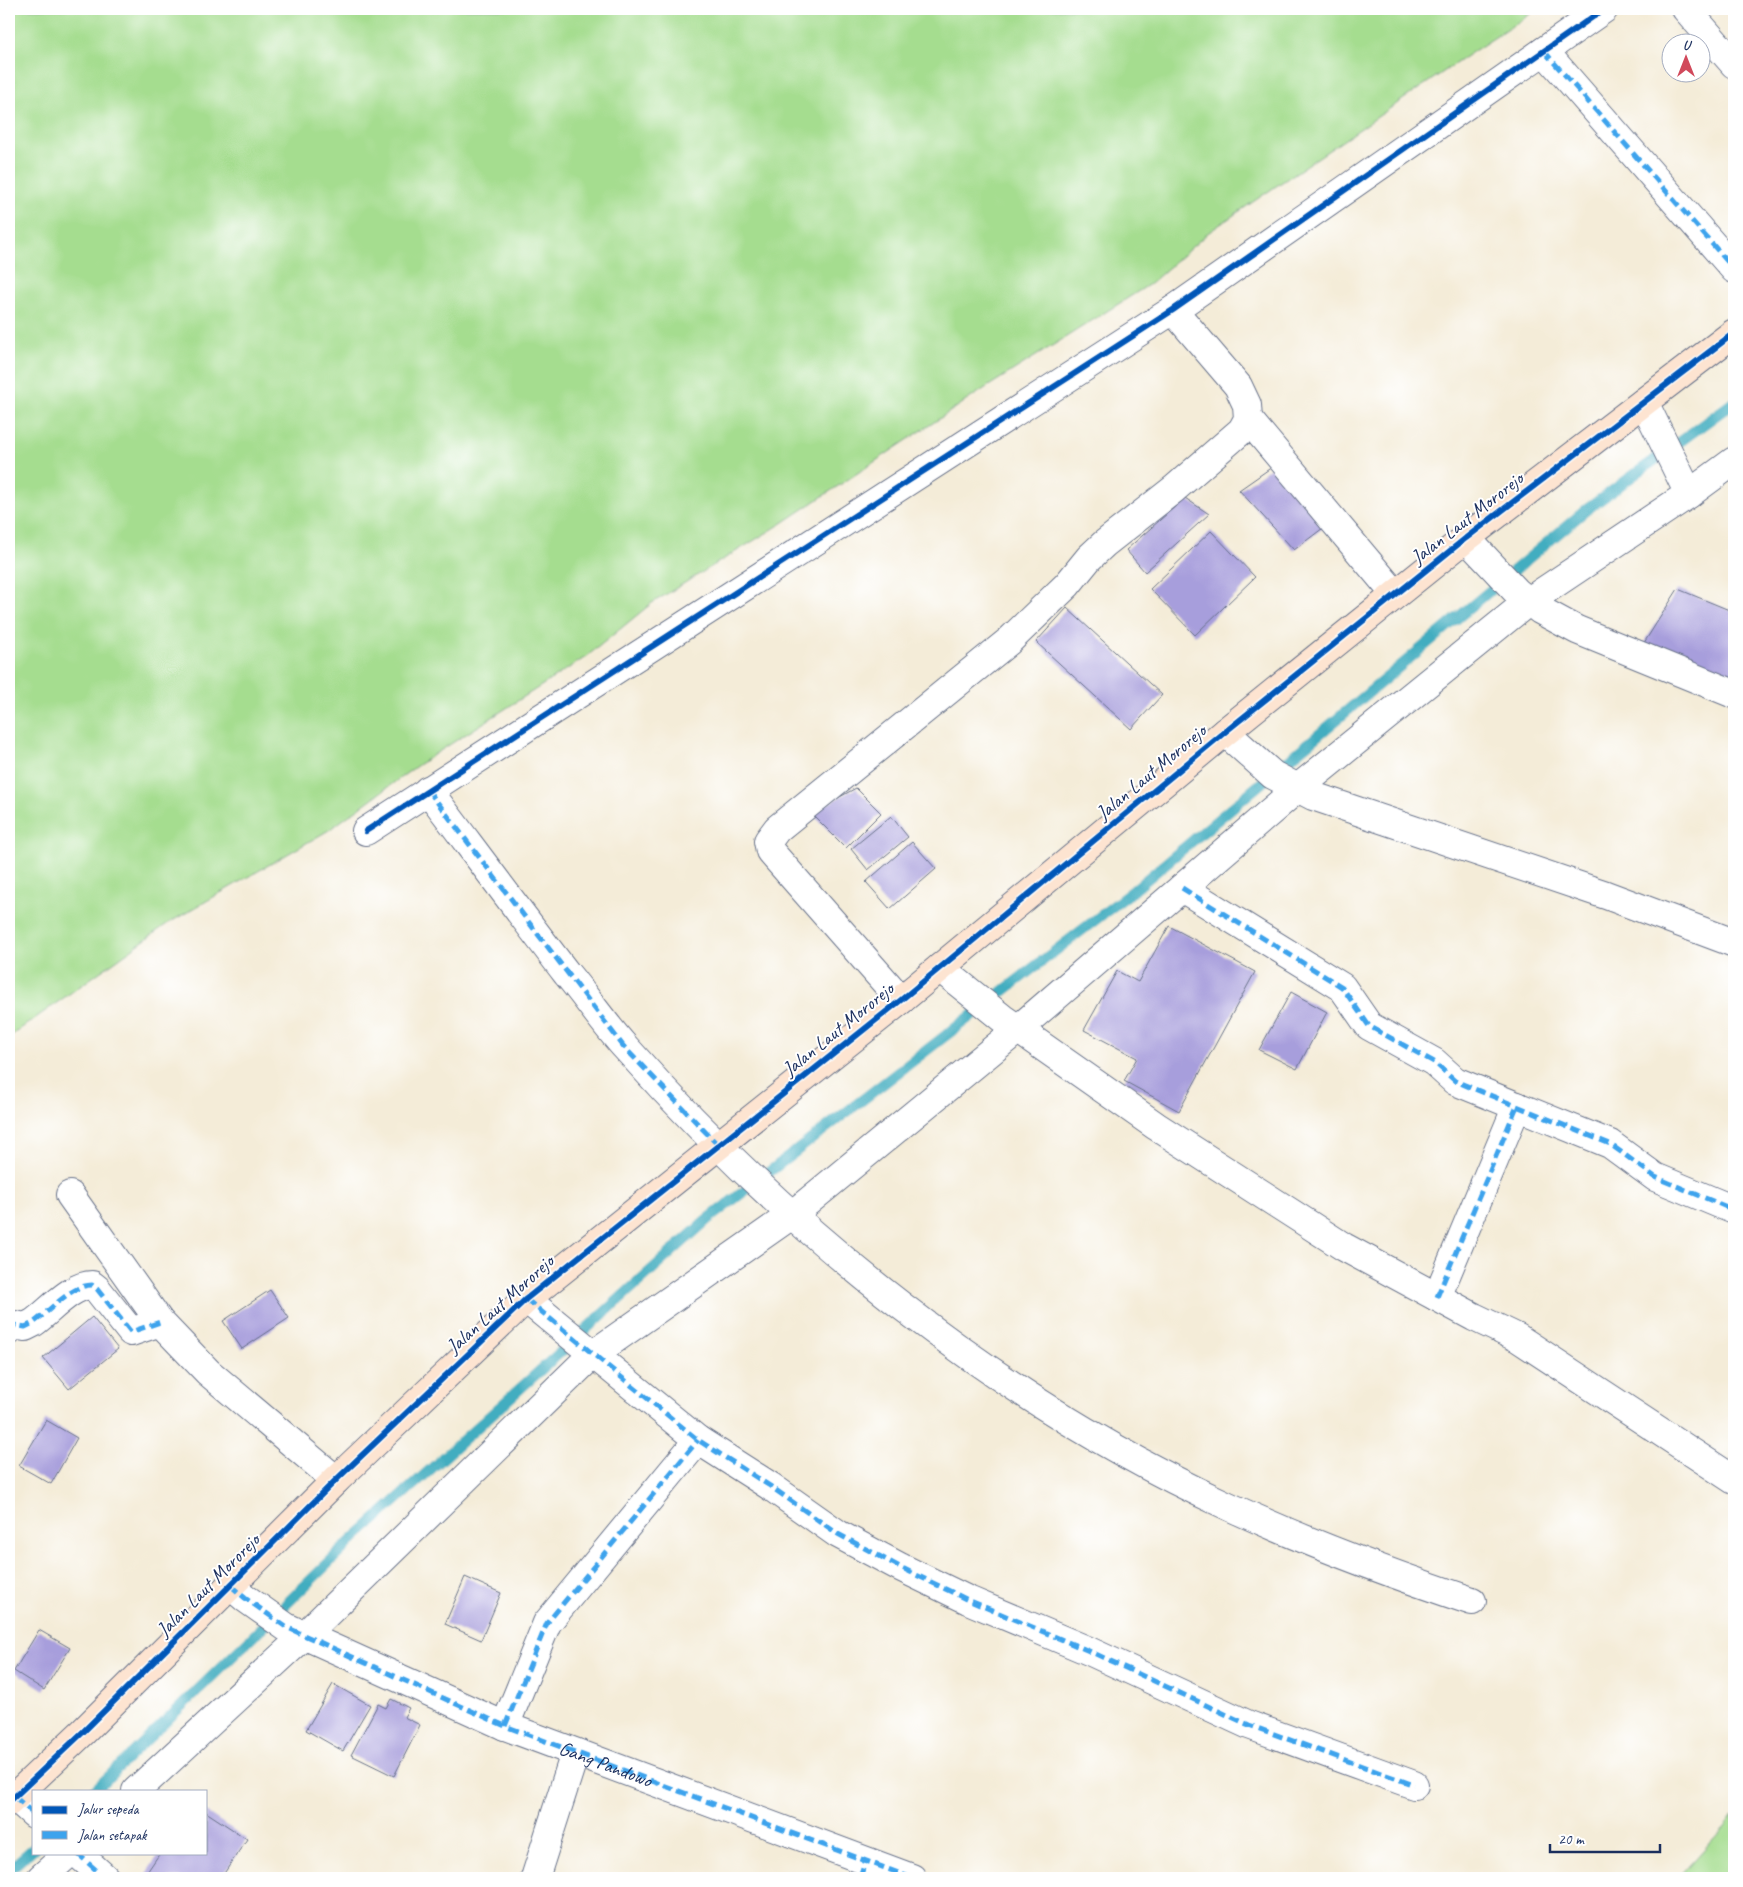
<svg xmlns="http://www.w3.org/2000/svg" width="1743" height="1887" viewBox="0 0 1743 1887" font-family="Caveat,sans-serif">
<rect width="100%" height="100%" fill="#fff"/>
<filter id="ink" filterUnits="userSpaceOnUse"><feTurbulence type="fractalNoise" baseFrequency=".02" numOctaves="2"/><feDisplacementMap in="SourceGraphic" scale="10" xChannelSelector="R" yChannelSelector="G"/><feConvolveMatrix kernelMatrix="1 2 1 2 8 2 1 2 1" color-interpolation-filters="sRGB"/></filter>
<filter id="wash" filterUnits="userSpaceOnUse"><feTurbulence type="fractalNoise" baseFrequency=".0096" numOctaves="4" result="noise"/><feDisplacementMap in="SourceGraphic" scale="20" xChannelSelector="R" yChannelSelector="G"/><feGaussianBlur stdDeviation="1.12" result="paint"/><feColorMatrix in="noise" values="0 0 0 0 0 0 0 0 0 0 0 0 0 0 0 0 0 1.4 0 .05"/><feComposite in="paint" operator="in"/></filter>
<g filter="url(#wash)">
<rect width="100%" height="100%" fill="#f4ecd8"/>
<g fill="#a5dd8f" stroke="#608676">
<path d="M9 9H1538L1474 51 1209 232 1150 284 987 387 781 524 652 603 586 657 418 765 329 830 167 924 9 1037Z"/>
<path d="M1734 1816V1878H1678Z"/>
</g>
<g fill="none" stroke-linecap="round" stroke-linejoin="round">
<g stroke="#42adc0" stroke-width="11">
<path d="M94 1791 350 1542 707 1220 1134 890 1586 510 1734 402"/>
<path d="M9 1870 34 1848"/>
</g>
</g>
<g id="blocks">
<g fill="#a79edc">
<path d="M1272 467 1327 525 1294 550 1239 490Z"/>
<path d="M1185 498 1209 514 1145 572 1126 550Z"/>
<path d="M1211 531 1255 577 1195 635 1150 589Z"/>
<path d="M1678 589 1734 612V685L1642 646Z"/>
<path d="M1067 608 1162 695 1131 729 1036 642Z"/>
<path d="M856 788 881 813 846 848 811 813Z"/>
<path d="M891 816 908 837 868 870 851 849Z"/>
<path d="M912 842 936 869 890 909 866 882Z"/>
<path d="M1169 926 1255 972 1179 1111 1124 1081 1137 1058 1084 1030 1117 971 1138 982Z"/>
<path d="M1291 992 1327 1012 1297 1069 1259 1050Z"/>
<path d="M270 1290 289 1318 242 1349 223 1321Z"/>
<path d="M92 1317 118 1349 69 1389 43 1358Z"/>
<path d="M46 1420 77 1438 51 1484 19 1466Z"/>
<path d="M465 1577 501 1593 481 1640 445 1624Z"/>
<path d="M39 1630 70 1648 44 1690 14 1671Z"/>
<path d="M333 1684 370 1705 343 1751 306 1730Z"/>
<path d="M391 1699 409 1708 404 1717 420 1725 394 1776 351 1755 378 1704 386 1708Z"/>
<path d="M206 1812 247 1839 221 1878H143L160 1853H206Z"/>
</g>
</g>
</g>
<g filter="url(#ink)">
<use href="#blocks" fill-opacity="0" stroke="#677189" stroke-width="1"/>
<g fill="none" stroke-linecap="round" stroke-linejoin="round">
<g stroke="#677189" stroke-width="30">
<g id="street">
<path d="M1686 9 1734 64"/>
<path d="M1544 51 1734 269"/>
<path d="M1644 402 1689 494"/>
<path d="M1248 419 1395 594"/>
<path d="M1466 538 1517 592 1540 610 1577 630 1734 694"/>
<path d="M1225 732 1273 775 1313 796 1606 895 1734 943"/>
<path d="M428 790C474 851 520 913 567 974 587 998 605 1025 626 1048 791 1234 999 1400 1226 1505 1306 1542 1388 1573 1472 1601"/>
<path d="M366 831 1173 310 1604 9"/>
<path d="M1182 888 1342 987 1369 1026 1434 1062 1455 1081 1610 1144 1655 1177 1734 1210"/>
<path d="M940 968 1002 1018 1156 1126 1344 1247 1474 1317 1518 1338 1734 1480"/>
<path d="M901 1000 770 851 768 841 777 829 1009 641 1067 585 1089 558 1104 544 1174 489 1242 430 1248 419 1247 405 1238 386 1173 310"/>
<path d="M70 1195 160 1322 208 1372 336 1480"/>
<path d="M1437 1297 1517 1106"/>
<path d="M526 1299 698 1440 770 1486 838 1534 900 1567 968 1600 1089 1651 1249 1725 1414 1785"/>
<path d="M9 1331 15 1325 25 1327 33 1323C50 1311 71 1285 92 1285L97 1289 131 1332 160 1322"/>
<path id="s1" d="M230 1585 245 1598 286 1627 505 1726 912 1878"/>
<path d="M505 1726 547 1623 698 1440"/>
<path d="M136 1791 305 1635 592 1355 793 1214 1018 1029 1298 788 1529 601 1689 494 1734 461"/>
<path d="M15 1797 34 1814"/>
<path d="M77 1853 105 1878"/>
<path d="M41 1878 69 1853"/>
<path d="M535 1878 575 1753"/>
</g>
</g>
<g stroke="#677189" stroke-width="30">
<path id="secondary" d="M9 1802 83 1732 336 1480 526 1299 901 1000 1225 732 1466 538 1734 333"/>
</g>
<use href="#street" stroke="#fff" stroke-width="28"/>
<use href="#secondary" stroke="#fde4d1" stroke-width="28"/>
<g stroke="#3da3ed" stroke-width="5" stroke-dasharray="10 5" stroke-linecap="butt">
<path d="M1544 51 1734 269"/>
<path d="M428 790 624 1047 719 1146"/>
<path d="M1182 888 1342 987 1369 1026 1434 1062 1455 1081 1610 1144 1655 1177 1734 1210"/>
<path d="M1437 1297 1517 1106"/>
<path d="M526 1299 698 1440 770 1486 838 1534 900 1567 968 1600 1089 1651 1249 1725 1414 1785"/>
<path d="M9 1331 15 1325 25 1327 33 1323C50 1311 71 1285 92 1285L97 1289 131 1332 160 1322"/>
<path d="M230 1585 245 1598 286 1627 505 1726 912 1878"/>
<path d="M505 1726 547 1623 698 1440"/>
<path d="M15 1797 34 1814"/>
<path d="M77 1853 105 1878"/>
<path d="M860 1878 865 1862"/>
</g>
<g stroke="#fff" stroke-width="9">
<g id="cycleway">
<path d="M366 831 1173 310 1604 9"/>
<path d="M9 1802 83 1732 336 1480 526 1299 901 1000 1225 732 1466 538 1734 333"/>
</g>
</g>
<use href="#cycleway" stroke="#0057b8" stroke-width="6"/>
</g>
</g>
<g text-anchor="middle" dominant-baseline="central" stroke-width="4" stroke-linejoin="round" paint-order="stroke">
<g font-size="20" fill="#1b2f5e" stroke="#fff">
<text transform="translate(1467 518) rotate(-38)">Jalan Laut Mororejo</text>
<text transform="translate(1151 772) rotate(-40)">Jalan Laut Mororejo</text>
<text transform="translate(838 1029) rotate(-39)">Jalan Laut Mororejo</text>
<text transform="translate(500 1304) rotate(-42)">Jalan Laut Mororejo</text>
<text transform="translate(208 1585) rotate(-45)">Jalan Laut Mororejo</text>
<text stroke="none"><textPath href="#s1" startOffset="418">Gang Pandowo</textPath></text>
</g>
</g>
<rect width="1743" height="1887" fill="none" stroke="#fff" stroke-width="30"/>
<rect x="32" y="1790" width="175" height="65" fill="#ffffff" stroke="#a4acbf"/>
<rect x="42" y="1806" width="25" height="8" fill="#0057b8" stroke="#a4acbf"/>
<text x="78" y="1814" font-size="15" fill="#1b2f5e">Jalur sepeda</text>
<rect x="42" y="1831" width="25" height="8" fill="#3da3ed" stroke="#a4acbf"/>
<text x="78" y="1840" font-size="15" fill="#1b2f5e">Jalan setapak</text>
<g transform="translate(1686 58)"><circle r="24" fill="#ffffff" stroke="#a4acbf"/>
<path d="M0-4L9 19L0 12L-9 19Z" fill="#d1495b"/>
<text y="-8" font-size="14" font-weight="bold" text-anchor="middle" fill="#1b2f5e">U</text>
</g>
<path d="M1550 1844v8h110v-8" fill="none" stroke="#1b2f5e" stroke-width="2.5"/>
<text x="1558" y="1844" font-size="15" fill="#1b2f5e" stroke="#ffffff" stroke-width="4" paint-order="stroke">20 m</text>
</svg>
